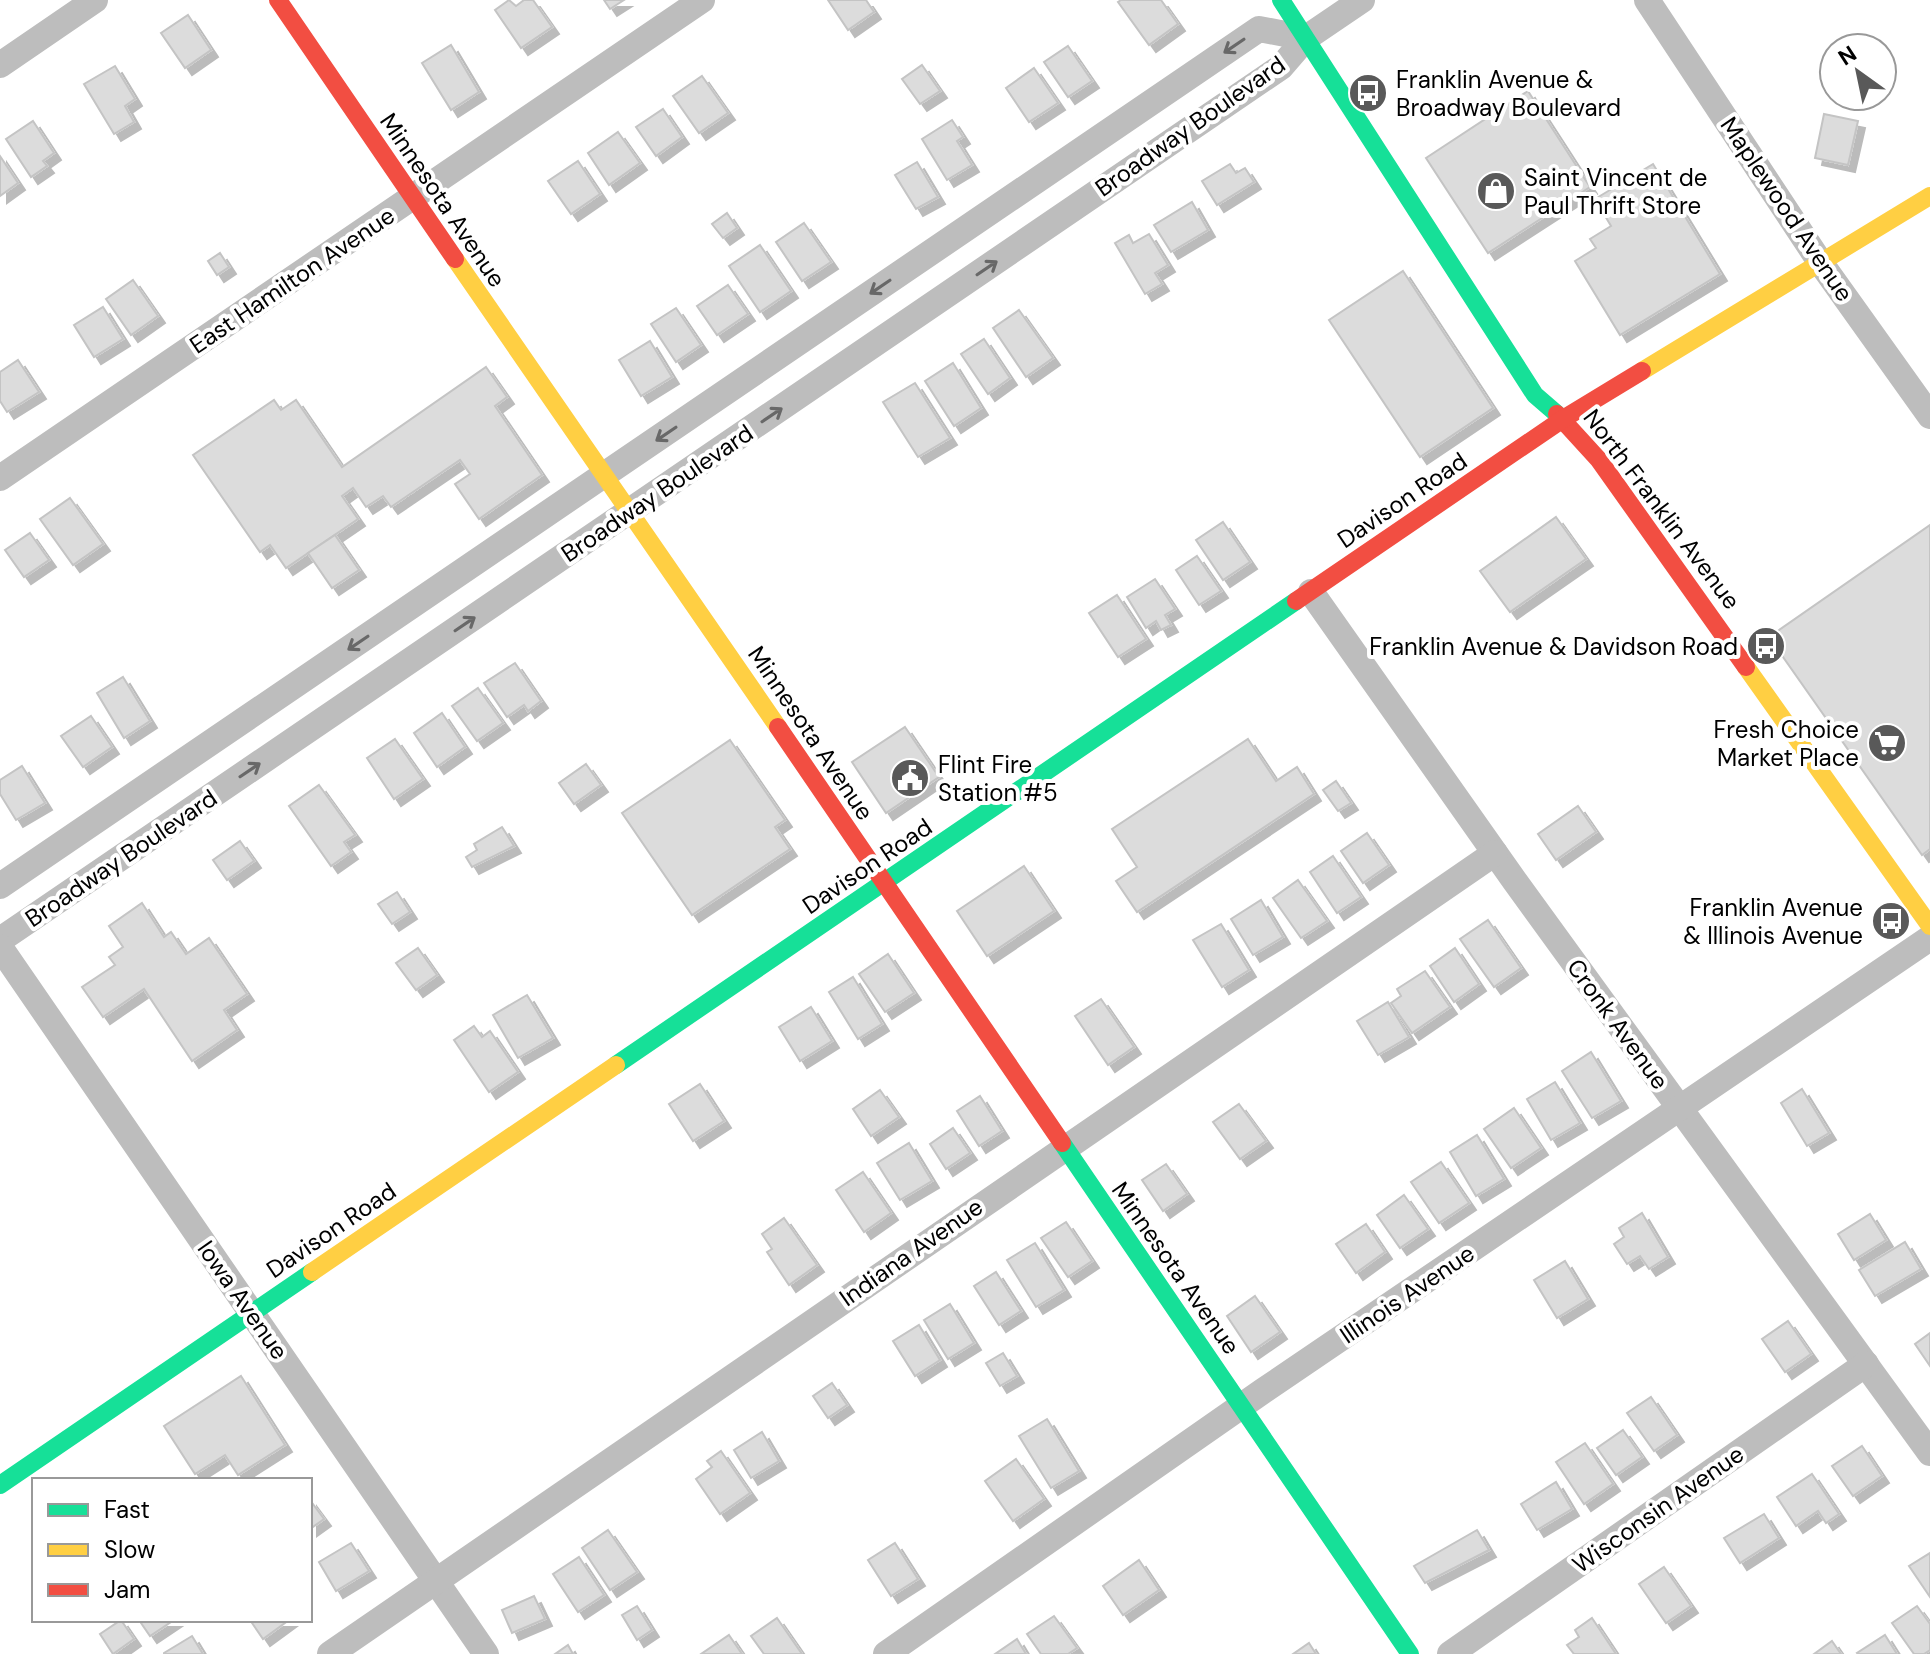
<svg xmlns="http://www.w3.org/2000/svg" width="1930" height="1654" viewBox="0 0 1930 1654" font-family="'DM Sans',sans-serif">
<defs>
<filter id="shadow"><feDropShadow dx="7" dy="7" stdDeviation="0" flood-color="#0004"/></filter>
</defs>
<rect width="100%" height="100%" fill="#fff"/>
<g fill="#dcdcdc" stroke="#c4c4c4" stroke-width="2" filter="url(#shadow)">
<path d="M509 0 516 6 524 0H533L552 27 521 48 495 10Z"/>
<path d="M604 0H624L610 9Z"/>
<path d="M828 0H866L874 12 848 30Z"/>
<path d="M1121 0H1161L1178 24 1149 45 1118 2Z"/>
<path d="M188 15 211 50 185 68 161 33Z"/>
<path d="M451 45 479 92 451 110 422 63Z"/>
<path d="M1068 46 1092 81 1068 97 1044 62Z"/>
<path d="M922 65 940 91 920 104 902 79Z"/>
<path d="M115 66 135 99 125 106 134 122 114 134 84 84Z"/>
<path d="M1034 68 1058 103 1029 122 1006 88Z"/>
<path d="M702 76 728 113 699 133 673 96Z"/>
<path d="M1528 91 1590 187 1488 253 1426 158Z"/>
<path d="M663 109 682 137 656 156 636 127Z"/>
<path d="M1824 114 1858 121 1848 165 1815 158Z"/>
<path d="M952 120 963 137 957 141 972 165 947 180 922 139Z"/>
<path d="M33 121 54 153 43 161 47 166 31 177 6 139Z"/>
<path d="M618 132 640 163 609 185 588 153Z"/>
<path d="M0 156 18 183 0 196Z"/>
<path d="M578 161 600 194 571 214 548 181Z"/>
<path d="M917 162 938 197 916 209 895 175Z"/>
<path d="M1230 164 1236 173 1245 168 1254 182 1217 205 1202 181Z"/>
<path d="M1653 164 1720 274 1620 335 1575 261 1596 248 1590 239 1611 226 1595 199Z"/>
<path d="M1192 202 1208 230 1171 252 1154 225Z"/>
<path d="M727 213 737 228 723 238 712 224Z"/>
<path d="M804 223 831 262 802 281 776 242Z"/>
<path d="M1149 234 1168 265 1155 273 1162 284 1145 294 1115 243 1129 235 1133 243Z"/>
<path d="M760 245 791 291 760 312 729 266Z"/>
<path d="M220 253 229 267 217 275 208 261Z"/>
<path d="M1403 271 1493 408 1420 457 1329 320Z"/>
<path d="M133 280 158 316 131 335 106 299Z"/>
<path d="M728 285 748 314 717 335 697 306Z"/>
<path d="M103 307 123 339 94 357 74 325Z"/>
<path d="M676 308 701 345 676 362 651 324Z"/>
<path d="M1019 310 1053 358 1026 377 993 328Z"/>
<path d="M984 339 1010 378 988 394 961 354Z"/>
<path d="M650 341 672 377 641 396 619 360Z"/>
<path d="M18 360 39 392 7 412 0 401V372Z"/>
<path d="M953 363 981 408 954 426 925 381Z"/>
<path d="M486 367 507 397 495 406 542 475 479 519 455 484 470 474 460 460 391 507 383 496 366 507 353 488 342 496 358 519 286 568 270 545 260 552 193 455 274 400 281 410 296 400 342 467Z"/>
<path d="M915 383 950 438 918 457 883 402Z"/>
<path d="M70 498 103 544 73 565 40 519Z"/>
<path d="M1556 517 1586 559 1510 612 1480 571Z"/>
<path d="M1223 522 1250 562 1223 580 1196 540Z"/>
<path d="M1930 525V849L1922 855 1769 637Z"/>
<path d="M30 533 49 560 24 577 5 550Z"/>
<path d="M335 535 359 570 332 588 308 553Z"/>
<path d="M1197 556 1221 591 1199 605 1176 570Z"/>
<path d="M1155 579 1175 609 1165 615 1171 625 1161 630 1156 621 1146 628 1127 597Z"/>
<path d="M1117 595 1146 639 1118 657 1089 613Z"/>
<path d="M515 663 541 701 528 711 524 705 507 717 484 683Z"/>
<path d="M123 677 150 721 124 738 97 693Z"/>
<path d="M478 688 503 723 477 741 452 706Z"/>
<path d="M442 713 465 747 437 767 414 733Z"/>
<path d="M91 716 112 747 83 767 61 736Z"/>
<path d="M905 727 939 777 886 813 852 762Z"/>
<path d="M395 739 423 779 394 799 367 758Z"/>
<path d="M1248 739 1276 781 1297 767 1314 794 1137 912 1116 881 1137 867 1112 829Z"/>
<path d="M730 740 785 820 775 827 790 849 692 915 622 813Z"/>
<path d="M586 764 601 785 574 804 559 783Z"/>
<path d="M22 766 45 803 16 820 0 794V780Z"/>
<path d="M1336 781 1351 803 1338 811 1323 790Z"/>
<path d="M319 785 355 835 344 842 351 852 331 866 289 806Z"/>
<path d="M1578 806 1596 832 1556 860 1538 834Z"/>
<path d="M502 827 514 846 472 867 466 857 477 850 474 844Z"/>
<path d="M1367 833 1389 865 1363 883 1341 851Z"/>
<path d="M240 841 254 861 227 880 213 860Z"/>
<path d="M1333 856 1361 897 1337 913 1310 872Z"/>
<path d="M1024 866 1054 911 987 956 957 911Z"/>
<path d="M1298 880 1327 921 1301 938 1273 898Z"/>
<path d="M397 892 410 912 392 924 378 904Z"/>
<path d="M1261 900 1283 937 1253 955 1231 919Z"/>
<path d="M142 903 164 937 171 932 186 954 209 938 247 994 224 1010 237 1030 192 1061 144 989 103 1017 82 987 115 965 109 957 123 947 109 926Z"/>
<path d="M1488 920 1521 968 1494 987 1460 939Z"/>
<path d="M1221 924 1249 970 1222 987 1193 940Z"/>
<path d="M418 948 437 975 416 990 396 963Z"/>
<path d="M1455 948 1479 984 1454 1002 1430 966Z"/>
<path d="M888 954 914 993 885 1012 859 974Z"/>
<path d="M1425 971 1450 1007 1412 1033 1391 1003 1401 996 1397 989Z"/>
<path d="M853 977 882 1024 858 1039 829 992Z"/>
<path d="M527 995 553 1038 518 1058 493 1015Z"/>
<path d="M1101 999 1134 1047 1108 1065 1075 1016Z"/>
<path d="M1388 1002 1409 1037 1378 1055 1357 1021Z"/>
<path d="M811 1007 832 1041 800 1061 779 1027Z"/>
<path d="M474 1026 482 1037 490 1031 518 1072 489 1092 454 1040Z"/>
<path d="M1591 1052 1621 1101 1592 1118 1562 1071Z"/>
<path d="M1555 1082 1580 1123 1551 1140 1527 1099Z"/>
<path d="M700 1084 724 1121 693 1141 669 1104Z"/>
<path d="M1802 1089 1829 1133 1807 1146 1781 1103Z"/>
<path d="M880 1090 899 1117 871 1136 853 1109Z"/>
<path d="M980 1096 1002 1131 979 1146 957 1111Z"/>
<path d="M1239 1104 1266 1141 1240 1159 1213 1122Z"/>
<path d="M1514 1108 1541 1148 1511 1168 1484 1129Z"/>
<path d="M953 1128 970 1153 946 1169 930 1144Z"/>
<path d="M1477 1135 1504 1179 1476 1196 1450 1152Z"/>
<path d="M909 1143 932 1181 900 1200 877 1163Z"/>
<path d="M1441 1162 1469 1203 1439 1223 1411 1182Z"/>
<path d="M1166 1164 1187 1194 1163 1211 1142 1180Z"/>
<path d="M863 1172 891 1213 864 1232 836 1190Z"/>
<path d="M1404 1195 1428 1229 1400 1248 1377 1215Z"/>
<path d="M1642 1213 1668 1257 1649 1269 1640 1256 1627 1264 1614 1244 1624 1237 1619 1228Z"/>
<path d="M1870 1214 1886 1240 1854 1260 1838 1234Z"/>
<path d="M784 1218 817 1265 789 1285 767 1252 772 1249 762 1234Z"/>
<path d="M1066 1222 1092 1261 1068 1277 1041 1238Z"/>
<path d="M1366 1224 1385 1252 1356 1273 1336 1244Z"/>
<path d="M1905 1242 1921 1269 1875 1296 1859 1270Z"/>
<path d="M1035 1243 1064 1290 1036 1307 1007 1260Z"/>
<path d="M1565 1261 1588 1299 1557 1318 1534 1280Z"/>
<path d="M996 1272 1021 1311 999 1325 974 1286Z"/>
<path d="M1255 1296 1280 1332 1251 1352 1227 1316Z"/>
<path d="M950 1304 974 1343 948 1359 924 1320Z"/>
<path d="M1788 1321 1811 1354 1785 1372 1762 1339Z"/>
<path d="M919 1325 940 1360 915 1376 893 1341Z"/>
<path d="M1930 1333V1366L1915 1344Z"/>
<path d="M1003 1353 1017 1376 1000 1386 986 1363Z"/>
<path d="M241 1376 285 1445 238 1475 225 1455 195 1474 164 1426Z"/>
<path d="M832 1383 847 1405 828 1418 813 1396Z"/>
<path d="M1651 1397 1677 1435 1654 1451 1627 1413Z"/>
<path d="M1047 1419 1079 1471 1051 1488 1019 1436Z"/>
<path d="M1623 1430 1642 1457 1616 1475 1597 1448Z"/>
<path d="M762 1432 779 1461 751 1478 734 1450Z"/>
<path d="M1585 1443 1613 1484 1584 1504 1556 1462Z"/>
<path d="M1862 1446 1882 1476 1853 1496 1832 1466Z"/>
<path d="M721 1451 750 1493 720 1514 696 1479 712 1467 707 1461Z"/>
<path d="M1016 1459 1044 1499 1013 1521 985 1481Z"/>
<path d="M1812 1474 1839 1514 1826 1523 1818 1511 1796 1526 1777 1497Z"/>
<path d="M1556 1482 1572 1509 1537 1530 1521 1504Z"/>
<path d="M310 1500 324 1519 310 1529Z"/>
<path d="M1764 1514 1779 1538 1740 1563 1724 1538Z"/>
<path d="M608 1530 637 1572 610 1590 582 1548Z"/>
<path d="M1477 1530 1489 1550 1425 1583 1414 1566Z"/>
<path d="M351 1543 369 1571 336 1591 319 1562Z"/>
<path d="M895 1543 918 1579 891 1596 868 1560Z"/>
<path d="M1930 1553V1597L1909 1566Z"/>
<path d="M579 1557 604 1595 578 1612 553 1574Z"/>
<path d="M1139 1560 1159 1590 1123 1615 1103 1586Z"/>
<path d="M1664 1567 1691 1606 1666 1623 1639 1584Z"/>
<path d="M534 1596 545 1619 512 1633 502 1610Z"/>
<path d="M637 1606 652 1630 637 1640 622 1615Z"/>
<path d="M1917 1606 1930 1624V1650L1924 1654H1914L1892 1623Z"/>
<path d="M1054 1616 1077 1648 1068 1654H1041L1027 1634Z"/>
<path d="M777 1618 802 1654H764L751 1636Z"/>
<path d="M1592 1618 1616 1654H1574L1567 1645 1579 1637 1575 1630Z"/>
<path d="M121 1620 134 1639 113 1654 100 1634Z"/>
<path d="M139 1620H174L150 1636Z"/>
<path d="M250 1620H289L263 1639Z"/>
<path d="M729 1635 742 1654H701Z"/>
<path d="M1885 1635 1897 1654H1858L1857 1653Z"/>
<path d="M192 1636 203 1654H164V1653Z"/>
<path d="M1017 1639 1026 1654H995Z"/>
<path d="M1832 1641 1841 1654H1814Z"/>
<path d="M1309 1643 1316 1654H1293Z"/>
<path d="M568 1645 573 1654H555Z"/>
</g>
<g fill="none" stroke-linecap="round" stroke-linejoin="round">
<g stroke="#bdbdbd" stroke-width="26">
<path d="M1647 0 1820 262 1930 416"/>
<path d="M0 65 95 0"/>
<path d="M0 478 702 0"/>
<path d="M1311 592 1514 880 1930 1453"/>
<path d="M0 886 1259 29 1306 38"/>
<path d="M0 940 1281 67 1306 38 1362 0"/>
<path d="M0 947 486 1654"/>
<path d="M330 1654 1495 853"/>
<path d="M886 1654 1263 1391 1930 938"/>
<path d="M1450 1654 1866 1364"/>
</g>
<g stroke="#16e098" stroke-width="18">
<path d="M1281 0 1535 395 1557 414"/>
<path d="M616 1065 1296 601"/>
<path d="M1062 1143 1410 1654"/>
<path d="M0 1485 312 1272"/>
</g>
<g stroke="#ffcf43" stroke-width="18">
<path d="M455 259 778 727"/>
<path d="M1642 371 1930 196"/>
<path d="M1746 667 1930 926"/>
<path d="M312 1272 616 1065"/>
</g>
<g stroke="#f24e42" stroke-width="18">
<path d="M278 0 455 259"/>
<path d="M1557 414 1599 460 1746 667"/>
<path d="M1296 601 1563 419 1642 371"/>
<path d="M778 727 1062 1143"/>
</g>
</g>
<defs><path id="oneway-shaft" d="M-6 0H5M1.5-3L5.5 0L1.5 3" fill="none" stroke-width="1.6" stroke-linecap="round" stroke-linejoin="round" transform="scale(2)"/></defs>
<g stroke="#686868">
<use href="#oneway-shaft" transform="translate(1234 46) rotate(146)"/>
<use href="#oneway-shaft" transform="translate(987 268) rotate(-34)"/>
<use href="#oneway-shaft" transform="translate(880 287) rotate(146)"/>
<use href="#oneway-shaft" transform="translate(772 415) rotate(-34)"/>
<use href="#oneway-shaft" transform="translate(666 434) rotate(146)"/>
<use href="#oneway-shaft" transform="translate(465 624) rotate(-34)"/>
<use href="#oneway-shaft" transform="translate(358 643) rotate(146)"/>
<use href="#oneway-shaft" transform="translate(250 770) rotate(-34)"/>
</g>
<defs>
<g id="bus-disc" transform="scale(2)"><circle r="9.5" fill="#595959" stroke="#fff"/><path d="M-5-6H5V4H4V6H2V4H-2V6H-4V4H-5ZM-3.5-4V0h7V-4ZM-3.5 1.2v1.5H-2V1.2ZM2 1.2v1.5H3.5V1.2Z" fill="#fff"/></g>
<g id="shop-disc" transform="scale(2)"><circle r="9.5" fill="#595959" stroke="#fff"/><path d="M-5-2.5h2.3a2.7 3.5 0 0 1 5.4 0H5L5.5 6h-11ZM-1.5-2.5h3a1.5 2.3 0 0 0-3 0Z" fill="#fff"/></g>
<g id="supermarket-disc" transform="scale(2)"><circle r="9.5" fill="#595959" stroke="#fff"/><path d="M-6-5.5h2.5l.6 2H6L4.5 2H-2.5L-4.4-4H-6ZM-1.5 3.2a1.3 1.3 0 1 0 .1 0ZM3 3.2a1.3 1.3 0 1 0 .1 0Z" fill="#fff"/></g>
<g id="civic-disc" transform="scale(2)"><circle r="9.5" fill="#595959" stroke="#fff"/><path d="M-.6-6.5H3V-4.5H.6V-3L4-1V1h2V6H-6V1h2V-1L-.6-3ZM-1.2 2.5V6h2.4V2.5Z" fill="#fff"/></g>
</defs>
<g fill-rule="evenodd">
<use href="#bus-disc" x="1368" y="93"/>
<use href="#shop-disc" x="1496" y="191"/>
<use href="#bus-disc" x="1766" y="646"/>
<use href="#supermarket-disc" x="1887" y="743"/>
<use href="#civic-disc" x="910" y="778"/>
<use href="#bus-disc" x="1891" y="921"/>
</g>
<g text-anchor="middle" dominant-baseline="central" stroke-width="8" stroke-linejoin="round" paint-order="stroke">
<g font-size="24" fill="#000" stroke="#fff" text-anchor="start">
<text x="1396" y="79">Franklin Avenue &amp;<tspan x="1396" dy="28">Broadway Boulevard</tspan></text>
<text x="1524" y="177">Saint Vincent de<tspan x="1524" dy="28">Paul Thrift Store</tspan></text>
<text x="1738" y="646" text-anchor="end">Franklin Avenue &amp; Davidson Road</text>
<text x="1859" y="729" text-anchor="end">Fresh Choice<tspan x="1859" dy="28">Market Place</tspan></text>
<text x="938" y="764">Flint Fire<tspan x="938" dy="28">Station #5</tspan></text>
<text x="1863" y="907" text-anchor="end">Franklin Avenue<tspan x="1863" dy="28">&amp; Illinois Avenue</tspan></text>
</g>
<g font-size="24" fill="#000" stroke="#fff">
<text transform="translate(1190 126) rotate(-35)">Broadway Boulevard</text>
<text transform="translate(443 200) rotate(56)">Minnesota Avenue</text>
<text transform="translate(1787 209) rotate(56)">Maplewood Avenue</text>
<text transform="translate(292 280) rotate(-34)">East Hamilton Avenue</text>
<text transform="translate(657 493) rotate(-34)">Broadway Boulevard</text>
<text transform="translate(1402 500) rotate(-34)">Davison Road</text>
<text transform="translate(1662 509) rotate(53)">North Franklin Avenue</text>
<text transform="translate(811 733) rotate(56)">Minnesota Avenue</text>
<text transform="translate(121 858) rotate(-34)">Broadway Boulevard</text>
<text transform="translate(867 866) rotate(-34)">Davison Road</text>
<text transform="translate(1618 1024) rotate(54)">Cronk Avenue</text>
<text transform="translate(331 1230) rotate(-34)">Davison Road</text>
<text transform="translate(911 1252) rotate(-35)">Indiana Avenue</text>
<text transform="translate(1176 1268) rotate(55)">Minnesota Avenue</text>
<text transform="translate(1407 1294) rotate(-34)">Illinois Avenue</text>
<text transform="translate(243 1300) rotate(55)">Iowa Avenue</text>
<text transform="translate(1658 1509) rotate(-35)">Wisconsin Avenue</text>
</g>
</g>
<rect x="32" y="1478" width="280" height="144" fill="#ffffff" stroke="#999999" stroke-width="2"/>
<rect x="48" y="1504" width="40" height="12" fill="#16e098" stroke="#999999" stroke-width="2"/>
<text x="104" y="1518" font-size="24" fill="#000000">Fast</text>
<rect x="48" y="1544" width="40" height="12" fill="#ffcf43" stroke="#999999" stroke-width="2"/>
<text x="104" y="1558" font-size="24" fill="#000000">Slow</text>
<rect x="48" y="1584" width="40" height="12" fill="#f24e42" stroke="#999999" stroke-width="2"/>
<text x="104" y="1598" font-size="24" fill="#000000">Jam</text>
<g transform="translate(1858 72) rotate(327)"><circle r="38" fill="#ffffff" stroke="#999999" stroke-width="2"/>
<path d="M0-6L14 30L0 20L-14 30Z" fill="#595959"/>
<text y="-12" font-size="22" font-weight="bold" text-anchor="middle" fill="#000000">N</text>
</g>
</svg>
